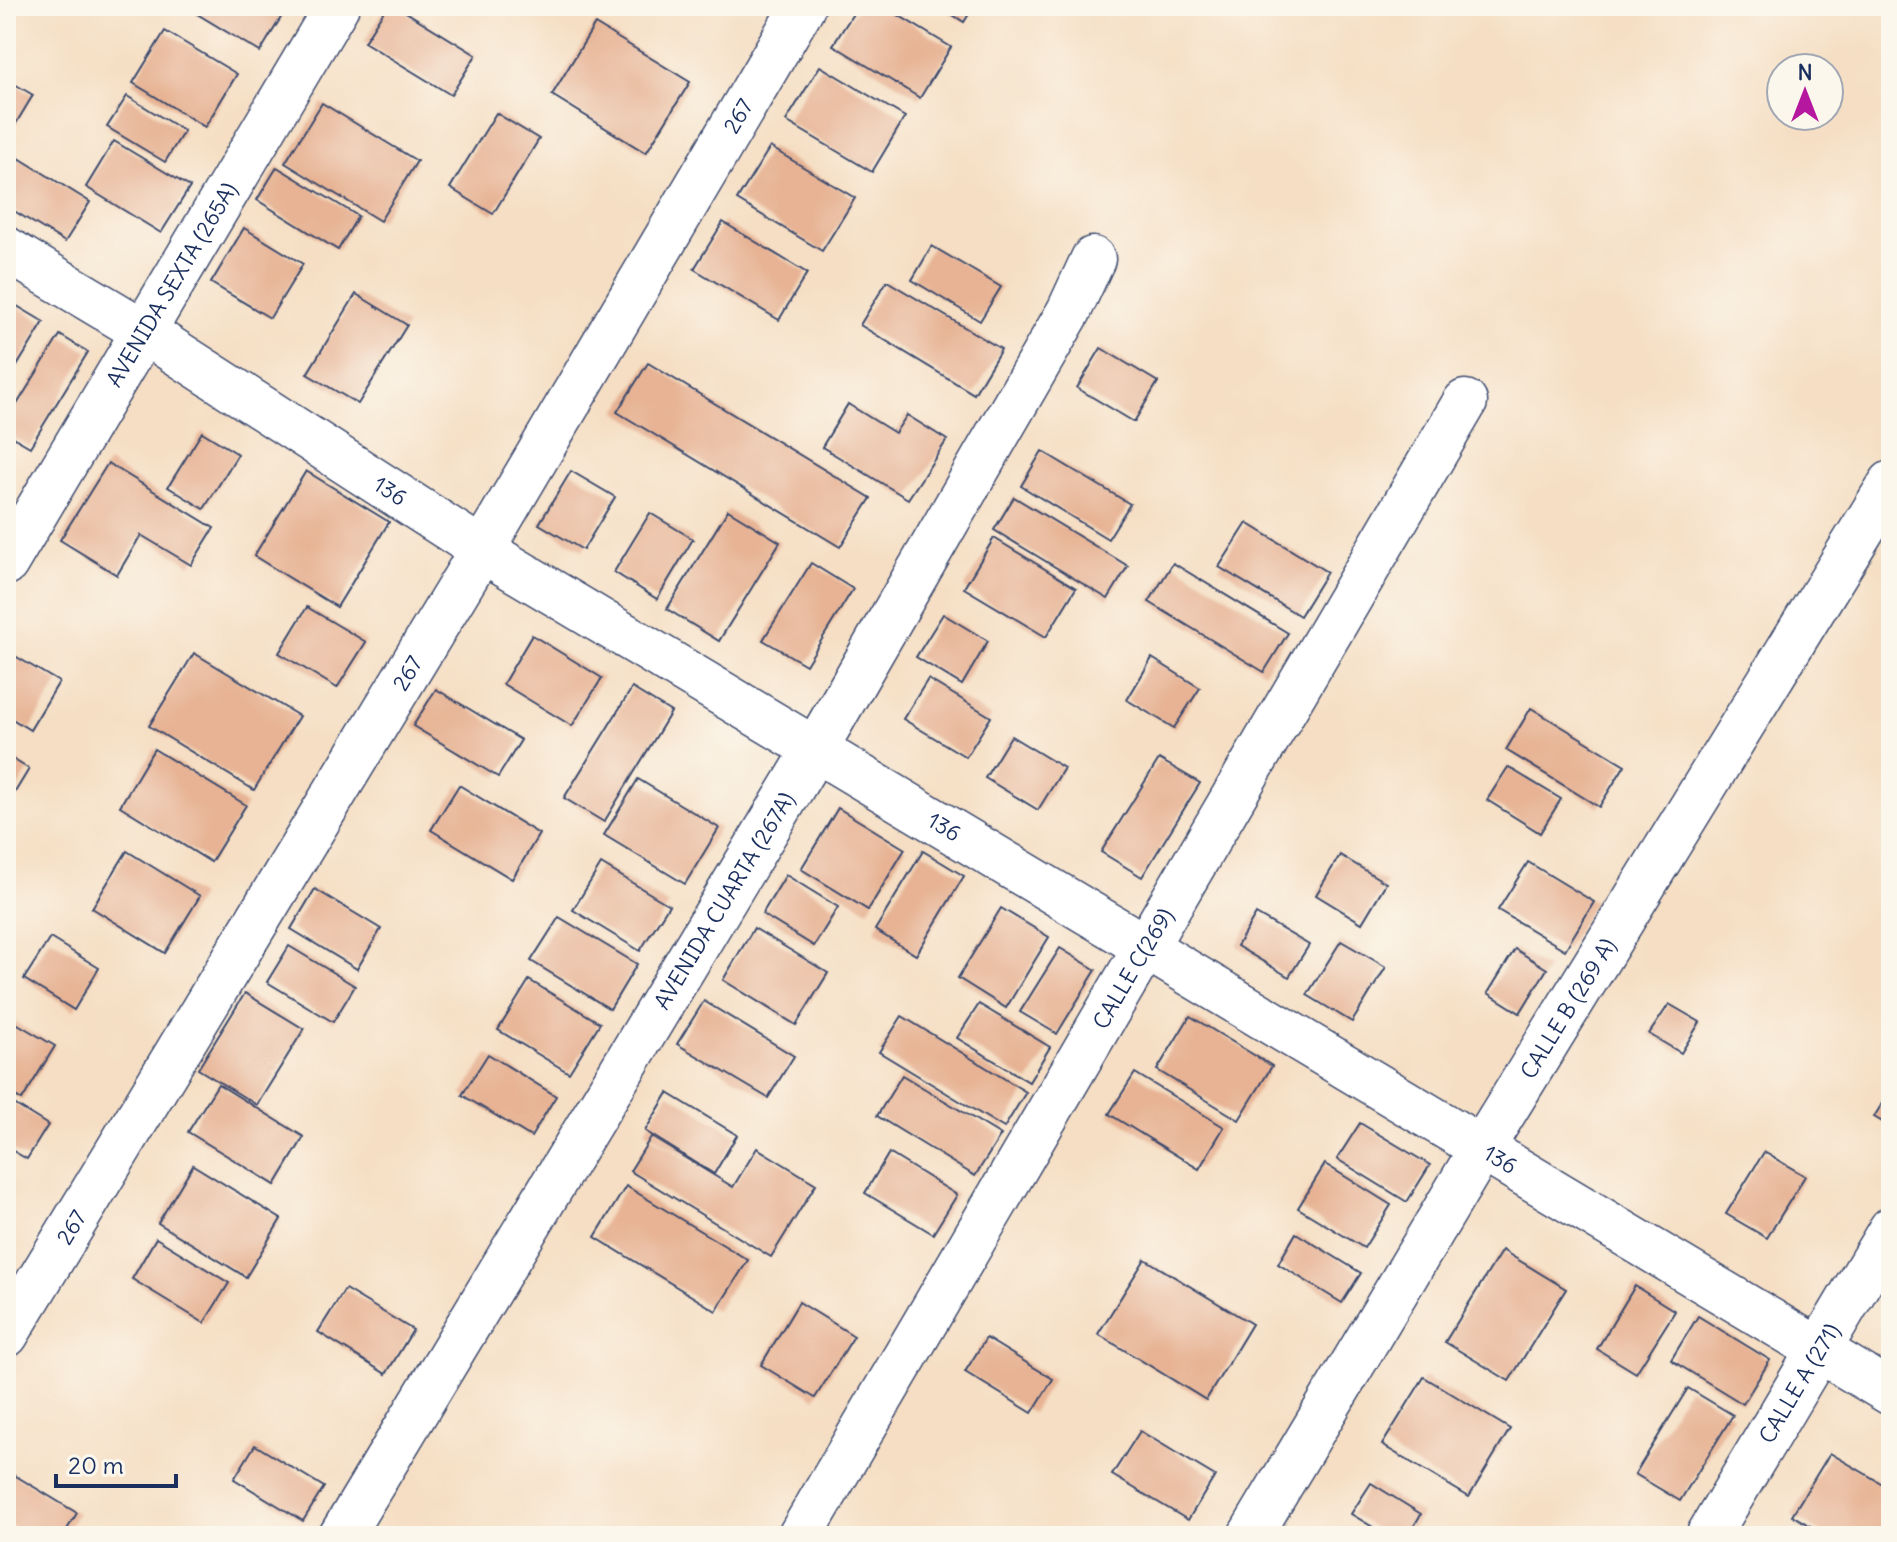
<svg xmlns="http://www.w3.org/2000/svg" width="1897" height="1542" viewBox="0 0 1897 1542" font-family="Delius,sans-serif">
<rect width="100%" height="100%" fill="#fbf7ec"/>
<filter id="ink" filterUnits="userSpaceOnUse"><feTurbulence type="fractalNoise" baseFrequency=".0125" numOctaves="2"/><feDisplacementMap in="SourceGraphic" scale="16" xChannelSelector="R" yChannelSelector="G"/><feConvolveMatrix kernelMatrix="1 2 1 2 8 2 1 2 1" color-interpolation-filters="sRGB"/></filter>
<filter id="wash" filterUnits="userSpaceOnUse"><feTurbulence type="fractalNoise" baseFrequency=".006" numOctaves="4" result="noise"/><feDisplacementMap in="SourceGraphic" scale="32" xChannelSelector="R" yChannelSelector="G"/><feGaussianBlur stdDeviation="1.8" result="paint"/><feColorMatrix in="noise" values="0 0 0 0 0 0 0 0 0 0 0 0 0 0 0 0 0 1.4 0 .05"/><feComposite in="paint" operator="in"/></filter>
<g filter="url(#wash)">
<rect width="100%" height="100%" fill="#f5dec3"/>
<g id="blocks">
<g fill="#e7b394">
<path d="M184 6H288L260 52Z"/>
<path d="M387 6H396L476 55 451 95 364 42Z"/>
<path d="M858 6H883L951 47 920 98 833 45Z"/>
<path d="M939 6H974L964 22Z"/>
<path d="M595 24 690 82 646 153 552 95Z"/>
<path d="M165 31 237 74 205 127 133 83Z"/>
<path d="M820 66 905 117 872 172 786 121Z"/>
<path d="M6 79 33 95 6 140Z"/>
<path d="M127 96 184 131 165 162 107 127Z"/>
<path d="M322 103 417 161 380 221 285 163Z"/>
<path d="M496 113 539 139 493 214 450 188Z"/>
<path d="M114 141 190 187 161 233 86 187Z"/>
<path d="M770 147 855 198 822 251 737 200Z"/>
<path d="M19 158 90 202 65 242 6 206V179Z"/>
<path d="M277 167 358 216 338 250 257 200Z"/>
<path d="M723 222 807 273 779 320 694 269Z"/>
<path d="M244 228 303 264 270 318 211 283Z"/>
<path d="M932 246 1001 287 980 321 912 280Z"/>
<path d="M887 281 1001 349 974 394 860 325Z"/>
<path d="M356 294 407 325 358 404 307 374Z"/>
<path d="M7 300 44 322 6 384V302Z"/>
<path d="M60 335 88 352 30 447 6 433V422Z"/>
<path d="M1101 348 1158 382 1134 422 1077 388Z"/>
<path d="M648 363 871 498 840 547 617 412Z"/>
<path d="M848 404 895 433 907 415 947 440 908 499 822 447Z"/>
<path d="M202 432 238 454 204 509 168 487Z"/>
<path d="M1042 451 1130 504 1108 539 1021 486Z"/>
<path d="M108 463 214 528 191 565 141 535 117 575 60 540Z"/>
<path d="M306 471 389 522 337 607 254 556Z"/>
<path d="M571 471 615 497 583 550 539 524Z"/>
<path d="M1014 497 1128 566 1108 599 994 530Z"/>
<path d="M728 510 780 542 719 641 667 609Z"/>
<path d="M650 513 693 539 657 599 614 572Z"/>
<path d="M1247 523 1327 572 1300 616 1219 567Z"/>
<path d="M994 538 1076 588 1046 637 964 588Z"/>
<path d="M811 563 853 589 806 665 763 640Z"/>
<path d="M1173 563 1288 633 1264 672 1149 602Z"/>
<path d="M307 607 366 642 337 688 279 653Z"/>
<path d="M943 614 988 641 962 685 916 657Z"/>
<path d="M532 635 602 678 572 726 503 684Z"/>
<path d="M10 653 59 682 30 730 6 715V659Z"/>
<path d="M194 653 299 716 254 790 149 726Z"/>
<path d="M1152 658 1200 688 1174 728 1127 700Z"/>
<path d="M928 679 991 717 966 757 903 719Z"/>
<path d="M632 688 671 712 604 822 564 798Z"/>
<path d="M436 689 521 740 498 777 413 726Z"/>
<path d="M1531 708 1625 765 1599 807 1506 750Z"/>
<path d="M1011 736 1064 768 1038 810 985 778Z"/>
<path d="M154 749 246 805 211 862 120 806Z"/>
<path d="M6 755 29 769 6 807Z"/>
<path d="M1159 759 1200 783 1142 877 1101 852Z"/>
<path d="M1508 767 1561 799 1540 833 1487 800Z"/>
<path d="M638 779 719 828 685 884 604 835Z"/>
<path d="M459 785 539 834 512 879 431 830Z"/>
<path d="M838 808 905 849 868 910 801 869Z"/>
<path d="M127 851 200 896 165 953 92 908Z"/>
<path d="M923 851 964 876 916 955 875 930Z"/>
<path d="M1340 855 1386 883 1362 923 1316 895Z"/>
<path d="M1528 862 1594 902 1565 950 1498 910Z"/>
<path d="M601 864 669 905 640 951 573 910Z"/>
<path d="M786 875 838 907 814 946 762 914Z"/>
<path d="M315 889 381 929 357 969 291 929Z"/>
<path d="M1001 908 1049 937 1006 1008 958 978Z"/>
<path d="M1256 914 1309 945 1289 977 1237 946Z"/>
<path d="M559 917 637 964 610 1009 531 961Z"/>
<path d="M754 928 828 973 796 1025 723 980Z"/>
<path d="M50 938 99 968 74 1010 24 979Z"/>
<path d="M1341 941 1386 967 1352 1022 1307 995Z"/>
<path d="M289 946 355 986 333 1022 267 982Z"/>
<path d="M1060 948 1096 970 1057 1034 1020 1012Z"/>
<path d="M1515 949 1547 969 1520 1013 1488 993Z"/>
<path d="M529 980 600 1023 569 1073 498 1030Z"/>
<path d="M245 993 304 1029 257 1105 198 1069Z"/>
<path d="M704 1001 794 1056 768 1098 677 1044Z"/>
<path d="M979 1004 1050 1047 1029 1082 957 1038Z"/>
<path d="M1669 1004 1700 1022 1681 1053 1649 1034Z"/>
<path d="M902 1016 1026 1092 1004 1128 879 1052Z"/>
<path d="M1190 1016 1272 1066 1239 1120 1157 1070Z"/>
<path d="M6 1017 55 1046 22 1100 6 1090Z"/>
<path d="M488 1054 556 1096 531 1137 462 1095Z"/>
<path d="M1135 1073 1224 1127 1199 1169 1109 1114Z"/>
<path d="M902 1075 1001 1135 975 1176 877 1116Z"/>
<path d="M218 1084 304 1137 275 1185 188 1132Z"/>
<path d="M1891 1089V1127L1874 1117Z"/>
<path d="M668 1093 737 1135 714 1174 645 1131Z"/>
<path d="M6 1099 48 1125 27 1159 6 1147Z"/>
<path d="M1360 1123 1430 1165 1407 1202 1337 1159Z"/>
<path d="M651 1137 733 1187 757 1148 816 1184 771 1257 630 1171Z"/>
<path d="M1764 1152 1805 1176 1767 1238 1726 1214Z"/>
<path d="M889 1153 957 1195 933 1234 865 1193Z"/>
<path d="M1325 1164 1391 1205 1364 1248 1298 1208Z"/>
<path d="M193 1165 281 1219 246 1277 158 1223Z"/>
<path d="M626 1186 748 1260 716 1311 595 1237Z"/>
<path d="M1296 1233 1361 1273 1342 1303 1278 1264Z"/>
<path d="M156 1238 229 1283 204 1323 132 1279Z"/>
<path d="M1502 1250 1566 1289 1509 1381 1445 1342Z"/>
<path d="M1145 1259 1252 1324 1206 1400 1098 1334Z"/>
<path d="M1635 1286 1675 1311 1636 1373 1597 1349Z"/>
<path d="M345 1289 413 1330 386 1374 318 1332Z"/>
<path d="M799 1302 854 1336 815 1398 761 1365Z"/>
<path d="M1698 1316 1770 1360 1743 1404 1671 1360Z"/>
<path d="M986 1338 1053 1379 1032 1413 965 1372Z"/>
<path d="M1424 1377 1510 1429 1469 1497 1382 1445Z"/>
<path d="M1688 1388 1733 1415 1680 1501 1635 1474Z"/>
<path d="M1140 1431 1215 1476 1188 1520 1112 1475Z"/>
<path d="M255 1445 324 1487 303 1521 234 1479Z"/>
<path d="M1830 1453 1891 1489V1536H1827L1792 1515Z"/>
<path d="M6 1470 77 1513 63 1536H27L6 1523Z"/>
<path d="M1371 1483 1421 1514 1408 1536H1388L1351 1514Z"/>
</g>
</g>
</g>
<g filter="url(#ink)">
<use href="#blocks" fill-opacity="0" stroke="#3c496d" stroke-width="2"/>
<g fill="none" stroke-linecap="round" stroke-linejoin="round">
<g stroke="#3c496d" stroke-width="47">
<g id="street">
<path id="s1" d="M6 249 143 331 482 550 1891 1393"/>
<path id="s2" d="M6 563 337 6"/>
<path id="s3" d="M6 1335 482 550 803 6"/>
<path id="s4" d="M341 1536 816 748 1069 311 1093 259"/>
<path id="s5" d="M800 1536 1465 402"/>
<path id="s6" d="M1250 1536 1482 1148 1891 483"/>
<path id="s7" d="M1708 1536 1891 1229"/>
</g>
</g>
<use href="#street" stroke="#fff" stroke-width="44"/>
</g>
</g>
<g text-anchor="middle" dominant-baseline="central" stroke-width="6" stroke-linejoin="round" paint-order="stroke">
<g font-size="22" fill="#1b2f5e" stroke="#fbf7ec">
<text stroke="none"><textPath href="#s3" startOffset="1422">267</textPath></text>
<text stroke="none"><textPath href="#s2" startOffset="324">AVENIDA SEXTA (265A)</textPath></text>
<text stroke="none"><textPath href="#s1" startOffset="454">136</textPath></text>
<text stroke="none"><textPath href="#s3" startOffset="774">267</textPath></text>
<text stroke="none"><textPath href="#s1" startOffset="1102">136</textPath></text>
<text stroke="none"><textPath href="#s4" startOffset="742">AVENIDA CUARTA (267A)</textPath></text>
<text stroke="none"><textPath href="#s5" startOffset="658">CALLE C(269)</textPath></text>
<text stroke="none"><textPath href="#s6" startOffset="616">CALLE B (269 A)</textPath></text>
<text stroke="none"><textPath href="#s1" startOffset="1750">136</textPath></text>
<text stroke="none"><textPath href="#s3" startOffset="126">267</textPath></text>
<text stroke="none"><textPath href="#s7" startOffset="178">CALLE A (271)</textPath></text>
</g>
</g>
<rect width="1897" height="1542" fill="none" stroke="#fbf7ec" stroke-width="32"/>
<g transform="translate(1805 92)"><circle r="38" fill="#fbf7ec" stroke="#a1a7b3" stroke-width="2"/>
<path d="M0-6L14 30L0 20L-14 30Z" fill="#b5179e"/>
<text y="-12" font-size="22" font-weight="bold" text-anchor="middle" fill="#1b2f5e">N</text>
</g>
<path d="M56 1474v12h120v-12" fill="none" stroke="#1b2f5e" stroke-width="4"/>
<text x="68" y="1474" font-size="24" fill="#1b2f5e" stroke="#fbf7ec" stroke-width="6" paint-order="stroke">20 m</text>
</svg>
